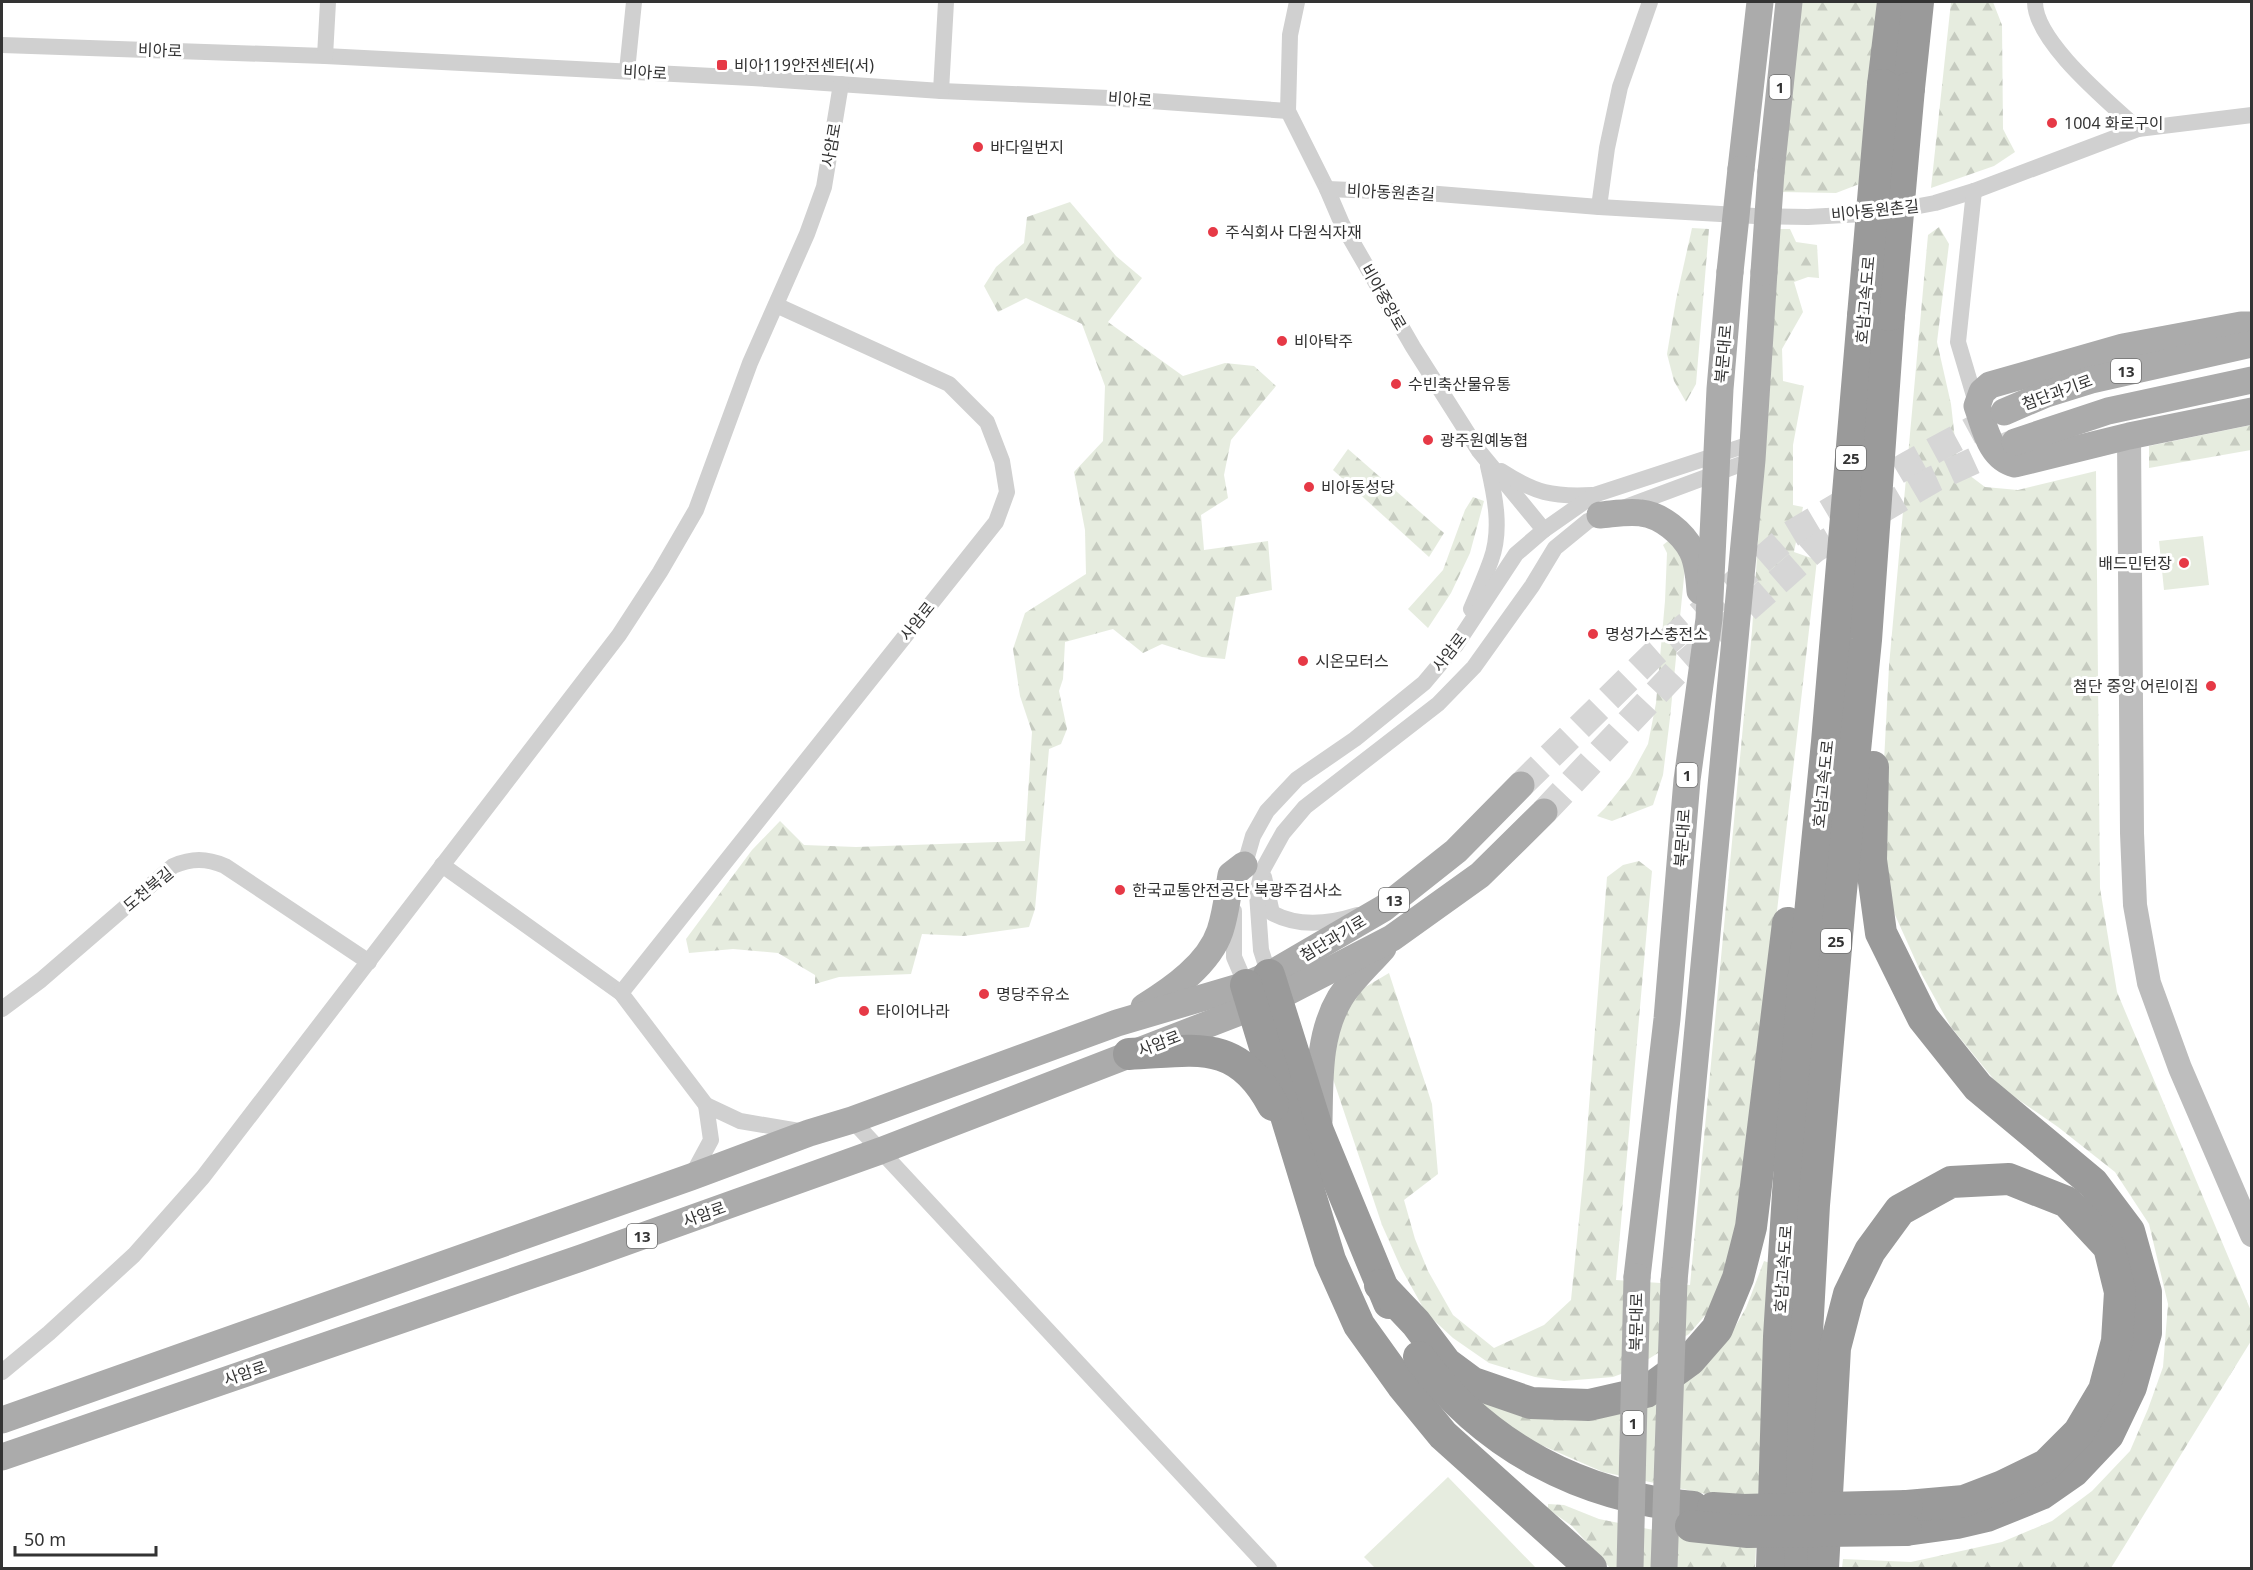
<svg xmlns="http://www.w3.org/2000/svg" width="2253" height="1570" viewBox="0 0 2253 1570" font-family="'Noto Sans','Noto Sans KR',sans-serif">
<defs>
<pattern id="forest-firs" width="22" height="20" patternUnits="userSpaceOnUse" patternTransform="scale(1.5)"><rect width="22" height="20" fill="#e6ecdf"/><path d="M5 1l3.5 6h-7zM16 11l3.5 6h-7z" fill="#c6cbc0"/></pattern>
</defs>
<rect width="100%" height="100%" fill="#fff"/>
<g fill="#e6ecdf">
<path d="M2203 536 2209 585 2164 590 2159 541Z"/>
<path d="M1448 1477 1536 1568H1375L1364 1557Z"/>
</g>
<g fill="url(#forest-firs)">
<path d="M1801 2H1881L1862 183 1836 193 1782 192Z"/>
<path d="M1951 2H1993L2002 25 2003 129 2015 152 1994 166 1931 188Z"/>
<path d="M1070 202 1116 256 1142 278 1108 322 1183 376 1225 363 1254 366 1276 386 1231 440 1224 475 1228 498 1201 515 1204 550 1268 541 1272 590 1236 597 1225 659 1202 657 1162 644 1143 653 1113 629 1065 642 1063 679 1059 691 1067 729 1061 744 1049 749 1035 909 1029 927 964 936 922 934 911 974 839 977 815 984V975L778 953 733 949 689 953 686 939 752 850 780 821 804 845 856 847 1025 841 1032 732 1020 696 1013 649 1025 613 1086 574 1085 530 1074 472 1103 441 1105 386 1082 324 1026 298 998 312 984 286 996 267 1024 243 1027 217Z"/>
<path d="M1939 227 1949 244 1937 342 1951 404 1957 457 1965 472 1985 487 2018 490 2096 471 2100 888 2117 992 2251 1311V1341L2111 1568H1842L1843 1559 1911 1562 2002 1542 2052 1521 2092 1491 2130 1451 2148 1409 2163 1367 2168 1304 2149 1224 2115 1172 2058 1127 2000 1087 1951 1027 1922 975 1891 906 1881 819 1889 666 1928 235Z"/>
<path d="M1692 228 1709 229 1696 384 1686 402 1674 381 1667 354 1676 300Z"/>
<path d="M1779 229H1790L1796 242 1817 245 1819 278 1808 277 1794 282 1803 312 1782 349 1783 381 1804 386 1793 445V505L1803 507 1794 552 1817 560 1759 1069 1738 1234 1724 1283 1708 1312 1689 1334 1629 1371 1613 1377 1564 1381 1535 1377 1489 1363 1453 1338 1426 1313 1401 1268 1382 1225 1329 1067 1350 996 1389 973 1432 1104 1438 1174 1404 1200 1415 1239 1428 1271 1453 1315 1494 1348 1544 1325 1571 1300 1584 1170 1607 877 1623 865 1639 861 1652 871 1616 1280 1690 1285 1752 631Z"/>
<path d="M2251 425V450L2149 468V446Z"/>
<path d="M1348 449 1444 533 1429 557 1333 470Z"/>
<path d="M1473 497 1484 501 1470 553 1451 593 1428 628 1408 609 1443 570 1465 510Z"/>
<path d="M1673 537 1685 567 1670 718 1663 775 1653 805 1612 821 1597 816 1605 808 1630 777 1648 744 1656 703 1665 601 1667 553 1663 545Z"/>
<path d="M1764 1261 1770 1263 1755 1568H1610L1572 1526 1548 1509V1504L1564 1505 1599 1519 1703 1540 1706 1494 1603 1472 1523 1437 1475 1399 1561 1412 1727 1341 1746 1308Z"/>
</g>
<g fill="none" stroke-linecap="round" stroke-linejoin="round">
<g stroke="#d6d6d6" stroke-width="27" stroke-dasharray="27 14" stroke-linecap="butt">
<path d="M1521 785 1655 653 1791 534 1909 464 2003 413"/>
<path d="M1544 812 1680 668 1815 549 1934 479 2015 442"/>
</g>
<g stroke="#d0d0d0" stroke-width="16">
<path d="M1297 2 1290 35 1288 111 1327 189 1342 224 1413 347 1479 451 1544 530"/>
<path d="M2035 2C2035 42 2109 102 2138 129"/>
<path d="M2 45 325 56 752 78 941 91 1109 98 1288 111"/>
<path d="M325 56 328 2"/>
<path d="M627 71 634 2"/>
<path d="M941 91 946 2"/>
<path d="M1327 189 1426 193 1599 207 1755 216 1808 217 1882 213 1935 203 1974 191 2138 129 2252 115"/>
<path d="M1974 191 1958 342 1977 406"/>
<path d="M1599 207 1607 148 1620 87 1650 2"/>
<path d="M1501 471C1535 493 1552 497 1592 495"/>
<path d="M1471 609C1478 593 1485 577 1491 560 1502 530 1495 496 1488 466"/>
<path d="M442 865 621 993 706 1105"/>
<path d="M1242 874 1253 836 1267 811 1297 779 1355 739 1424 683 1456 645 1516 554 1544 530 1594 495 1753 443"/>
<path d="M1264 877 1272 913C1298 927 1329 924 1357 915"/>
<path d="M1234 911V957L1246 985"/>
<path d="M1269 975 1261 950 1257 894 1262 871 1283 833 1305 807 1438 704 1474 667 1532 586 1555 548 1588 521 1752 460"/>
<path d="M621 993 996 522 1007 492 1002 461 987 422 949 384 776 305"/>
<path d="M2 1009 41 980 173 866C192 858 206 858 225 866L369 962"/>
<path d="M852 1120 1269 1568"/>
<path d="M691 1177 711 1140 706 1105 740 1121 805 1132"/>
<path d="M2 1372 49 1333 134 1255 203 1177 619 635 660 572 696 510 750 363 807 234 824 187 841 84"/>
</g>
<path stroke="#bdbdbd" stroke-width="24" d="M2129 436 2132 833 2135 905 2149 983 2180 1068 2252 1235"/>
<g stroke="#ababab" stroke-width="27">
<path d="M1741 169 1760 2"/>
<path d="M1771 172 1789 2"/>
<path d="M2252 325H2241L2123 347 1990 385 1982 392 1977 406C1985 428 1990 458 2015 464L2129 436 2252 411"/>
<path d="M2004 412 2046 394 2091 380 2252 344"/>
<path d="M2015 442 2108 411 2252 380"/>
<path d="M1600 515C1613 514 1628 511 1641 513 1661 515 1683 533 1692 551 1698 563 1699 578 1700 591"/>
<path d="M1144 1007C1173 989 1209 964 1220 931 1226 913 1228 893 1231 875L1244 865"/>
<path d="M1319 1121C1320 1079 1318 1035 1340 998 1351 980 1369 964 1383 948"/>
<path d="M1637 1277 1667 1019 1687 780 1709 619 1720 389 1730 272"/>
<path d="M1674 1281 1752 460 1764 272"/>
<path d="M2 1420 691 1177 809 1133 852 1120 1117 1023 1246 985 1269 975 1384 908 1456 851 1521 785"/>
<path d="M2 1457 581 1258 880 1151 1276 998 1392 938 1480 875 1544 812"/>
</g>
<g stroke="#9a9a9a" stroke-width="32">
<path d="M1883 85 1893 2"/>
<path d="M1909 88 1918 2"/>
<path d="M1873 767 1871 860 1881 933 1923 1018 1978 1087 2093 1183 2129 1231 2146 1292V1333L2131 1387 2108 1435 2074 1471 2041 1494 1987 1516 1957 1523 1906 1530"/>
<path d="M1269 975 1318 1131 1389 1303"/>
<path d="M1246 985 1330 1260 1359 1325 1402 1385 1443 1435 1591 1568"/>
<path d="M1129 1054C1195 1051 1237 1037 1273 1105"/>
<path d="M1380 1285 1416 1323 1446 1363 1473 1383 1531 1403 1589 1405 1646 1392 1690 1360 1717 1329 1738 1278 1751 1227 1788 923"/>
<path d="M1419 1357C1485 1447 1582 1497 1693 1507"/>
<path d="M1772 1568 1779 1337 1788 1193 1803 985 1827 742 1863 316"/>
<path d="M1800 1568 1805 1370 1814 1205 1840 901 1866 640 1889 315"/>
<path d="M1823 1568 1835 1348 1849 1294 1870 1251 1900 1210 1951 1182 2009 1179 2067 1202 2109 1247 2120 1292 2117 1341 2104 1390 2079 1432 2046 1465 2003 1486 1964 1501 1907 1506"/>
</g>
<g stroke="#ababab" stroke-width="27">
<path d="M1730 272 1741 169"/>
<path d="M1764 272 1771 172"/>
<path d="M1630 1568 1637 1277"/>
<path d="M1664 1568 1674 1281"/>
</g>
<g stroke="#9a9a9a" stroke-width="32">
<path d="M1889 315 1909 88"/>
<path d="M1863 316 1883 85"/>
<path d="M1713 1508 1743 1510 1907 1506"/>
<path d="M1691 1526 1748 1532 1906 1530"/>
</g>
</g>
<g fill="#e63946" stroke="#fff" stroke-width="2">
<rect x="716" y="59" width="12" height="12" rx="3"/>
<circle cx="2052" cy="123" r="6"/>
<circle cx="978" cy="147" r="6"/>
<circle cx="1213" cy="232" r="6"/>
<circle cx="1282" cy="341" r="6"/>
<circle cx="1396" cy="384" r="6"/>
<circle cx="1428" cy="440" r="6"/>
<circle cx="1309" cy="487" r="6"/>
<circle cx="2184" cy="563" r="6"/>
<circle cx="1593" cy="634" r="6"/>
<circle cx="1303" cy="661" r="6"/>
<circle cx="2211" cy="686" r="6"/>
<circle cx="1120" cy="890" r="6"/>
<circle cx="984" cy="994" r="6"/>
<circle cx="864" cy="1011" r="6"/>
</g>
<g text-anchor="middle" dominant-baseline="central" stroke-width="6" stroke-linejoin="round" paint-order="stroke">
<g fill="#fff" stroke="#707070" stroke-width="1.5">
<rect x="1769.5" y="75" width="21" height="24" rx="4.5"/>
<rect x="2111" y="359" width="30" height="24" rx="4.5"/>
<rect x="1836" y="446" width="30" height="24" rx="4.5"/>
<rect x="1676.5" y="763" width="21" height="24" rx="4.5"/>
<rect x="1379" y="888" width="30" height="24" rx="4.5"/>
<rect x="1821" y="929" width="30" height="24" rx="4.5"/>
<rect x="627" y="1224" width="30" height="24" rx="4.5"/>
<rect x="1622.5" y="1411" width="21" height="24" rx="4.5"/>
</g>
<g font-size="15" font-weight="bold" fill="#333">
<text x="1780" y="87">1</text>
<text x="2126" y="371">13</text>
<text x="1851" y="458">25</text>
<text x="1687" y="775">1</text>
<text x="1394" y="900">13</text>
<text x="1836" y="941">25</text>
<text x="642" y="1236">13</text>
<text x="1633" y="1423">1</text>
</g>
<g font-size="16" fill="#333" stroke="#fff">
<text transform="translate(160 50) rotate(2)">비아로</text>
<text transform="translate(645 72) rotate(3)">비아로</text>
<text transform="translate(1130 99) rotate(4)">비아로</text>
<text transform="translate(831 145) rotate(-80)">사암로</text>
<text transform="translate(1391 192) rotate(3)">비아동원촌길</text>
<text transform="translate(1875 210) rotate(-6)">비아동원촌길</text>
<text transform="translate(1384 297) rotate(60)">비아중앙로</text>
<text transform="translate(1865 300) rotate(-85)">호남고속도로</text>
<text transform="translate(1723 354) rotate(-85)">북문대로</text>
<text transform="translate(2057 392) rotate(-20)">첨단과기로</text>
<text transform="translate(917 621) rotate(-51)">사암로</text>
<text transform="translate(1449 652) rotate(-52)">사암로</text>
<text transform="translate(1823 784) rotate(-84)">호남고속도로</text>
<text transform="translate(1682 838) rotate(-86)">북문대로</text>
<text transform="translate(148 889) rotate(-40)">도천북길</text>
<text transform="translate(1333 938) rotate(-31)">첨단과기로</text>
<text transform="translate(1159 1043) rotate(-21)">사암로</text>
<text transform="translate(704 1214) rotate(-20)">사암로</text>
<text transform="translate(1783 1269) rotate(-86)">호남고속도로</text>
<text transform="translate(1636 1322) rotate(-89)">북문대로</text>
<text transform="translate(245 1373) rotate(-19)">사암로</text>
</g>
<g font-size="16" fill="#333" stroke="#fff" text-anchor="start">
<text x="734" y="65">비아119안전센터(서)</text>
<text x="2064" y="123">1004 화로구이</text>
<text x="990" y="147">바다일번지</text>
<text x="1225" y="232">주식회사 다원식자재</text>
<text x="1294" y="341">비아탁주</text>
<text x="1408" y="384">수빈축산물유통</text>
<text x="1440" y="440">광주원예농협</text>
<text x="1321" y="487">비아동성당</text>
<text x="2172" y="563" text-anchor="end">배드민턴장</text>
<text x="1605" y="634">명성가스충전소</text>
<text x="1315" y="661">시온모터스</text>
<text x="2199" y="686" text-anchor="end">첨단 중앙 어린이집</text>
<text x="1132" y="890">한국교통안전공단 북광주검사소</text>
<text x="996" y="994">명당주유소</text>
<text x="876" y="1011">타이어나라</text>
</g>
</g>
<rect width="2253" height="1570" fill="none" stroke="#333333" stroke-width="6"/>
<path d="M15 1546v9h141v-9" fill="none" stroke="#333333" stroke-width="3"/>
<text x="24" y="1546" font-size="18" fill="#333333" stroke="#ffffff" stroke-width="4.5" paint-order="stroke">50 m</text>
</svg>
